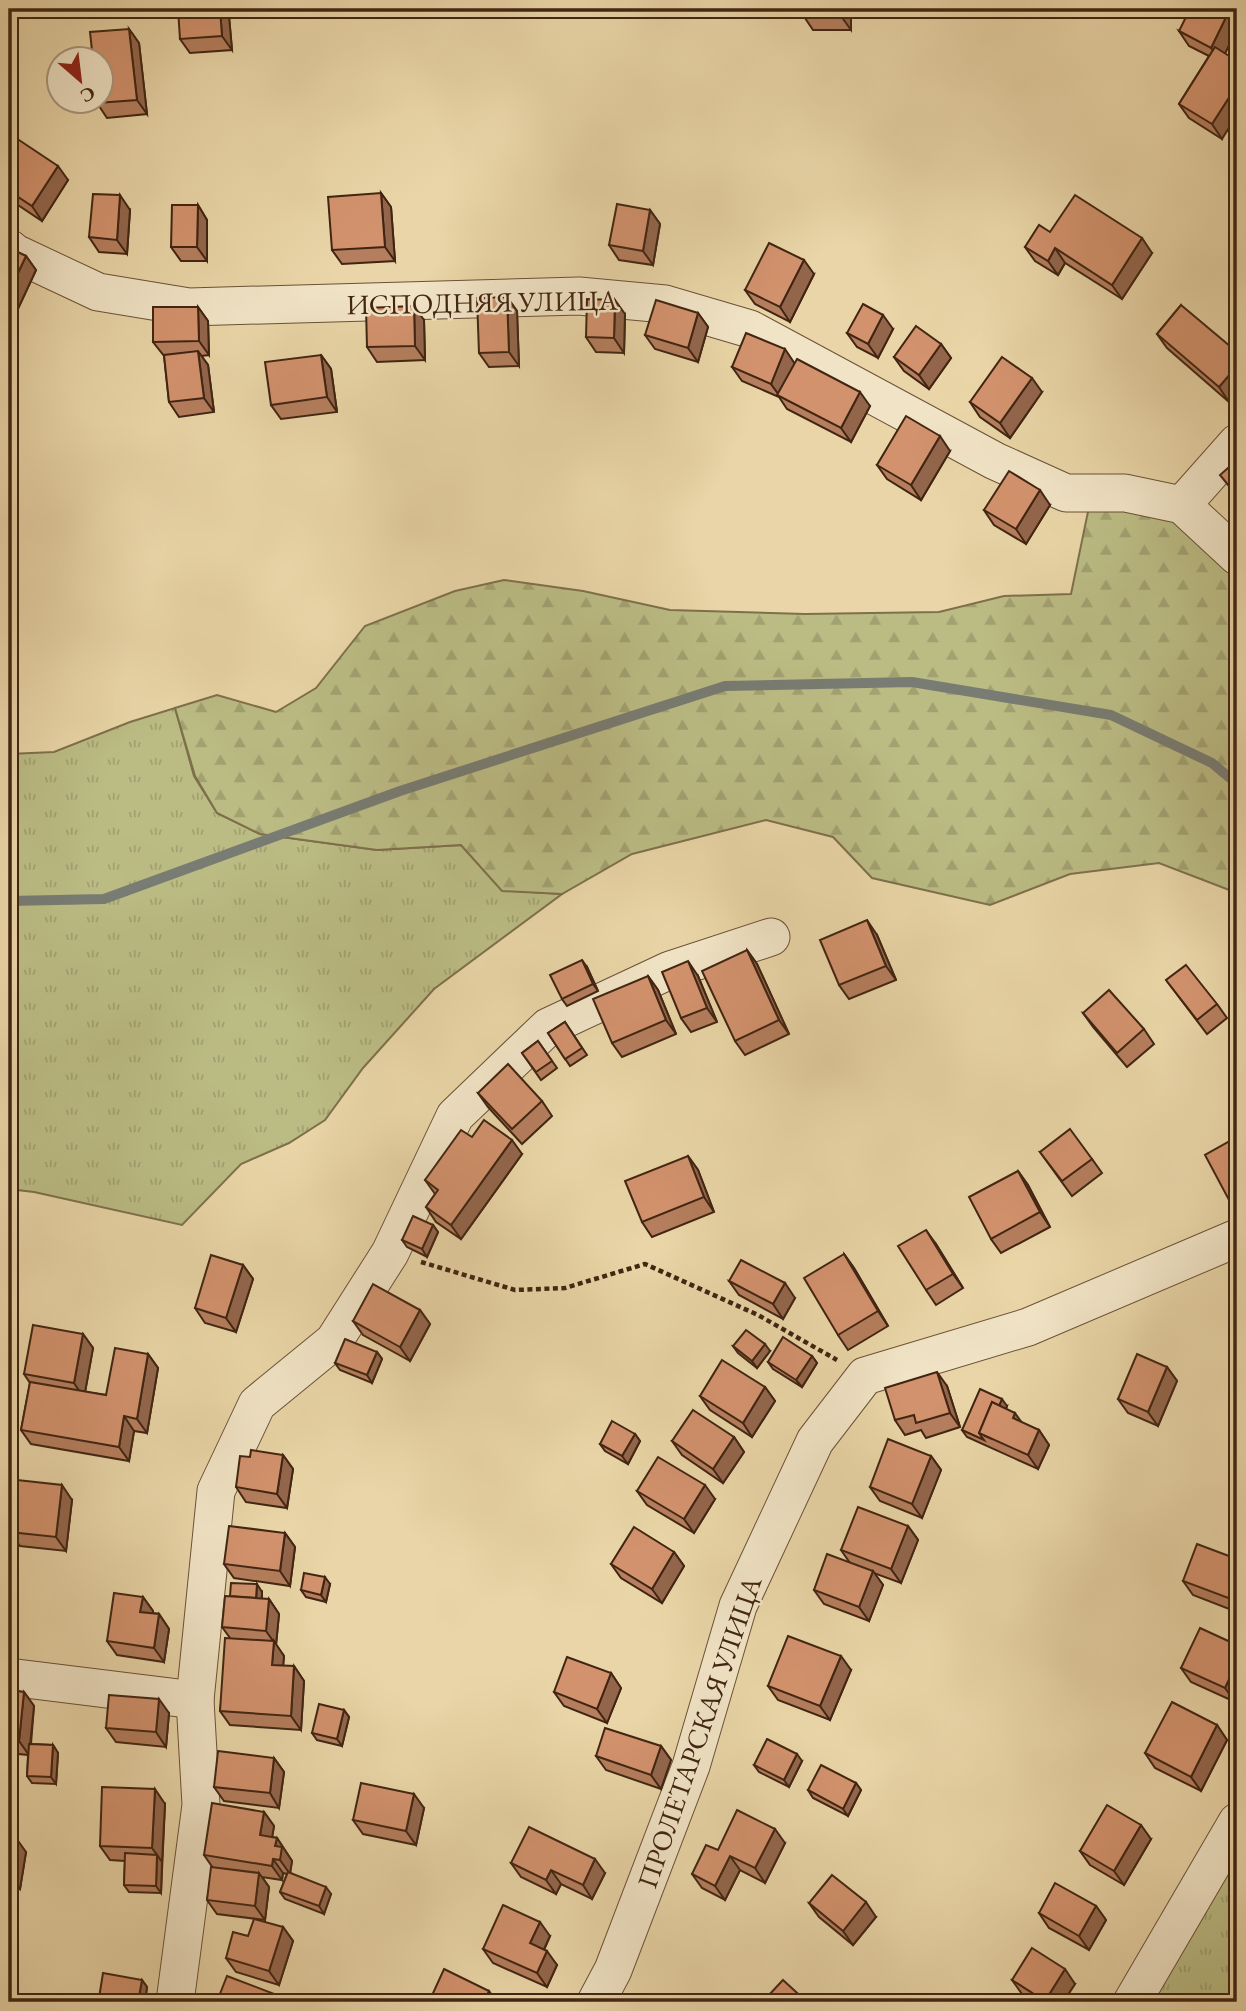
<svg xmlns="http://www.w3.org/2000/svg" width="1246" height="2011" viewBox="0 0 1246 2011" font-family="'EB Garamond',serif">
<defs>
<pattern id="grass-tufts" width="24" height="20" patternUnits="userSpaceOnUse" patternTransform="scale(1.75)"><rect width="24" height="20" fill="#bbbc84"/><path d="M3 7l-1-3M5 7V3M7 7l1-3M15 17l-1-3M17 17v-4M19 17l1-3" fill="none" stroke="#a2a171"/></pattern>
<pattern id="forest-firs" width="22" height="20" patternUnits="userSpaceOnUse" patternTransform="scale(1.75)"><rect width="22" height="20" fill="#bbbc84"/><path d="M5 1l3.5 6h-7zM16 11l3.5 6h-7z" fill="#a2a171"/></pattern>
</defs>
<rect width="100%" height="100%" fill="#e9d5a7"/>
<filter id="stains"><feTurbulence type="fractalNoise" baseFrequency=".00286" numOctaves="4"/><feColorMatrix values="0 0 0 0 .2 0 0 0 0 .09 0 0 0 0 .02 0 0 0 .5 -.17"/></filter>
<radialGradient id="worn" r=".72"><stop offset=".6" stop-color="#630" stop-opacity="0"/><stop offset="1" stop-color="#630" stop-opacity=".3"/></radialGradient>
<g fill="url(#grass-tufts)" stroke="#7e704b" stroke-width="2">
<path d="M175 708 194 776 217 813 260 834 377 850 461 845 502 890 562 894 434 989 363 1068 325 1120 289 1143 241 1164 182 1225 34 1192 9 1189V754L54 752 130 722Z"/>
<path d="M1237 1854V2002H1149Z"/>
</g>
<path fill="url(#forest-firs)" stroke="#7e704b" stroke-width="2" d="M1090 502 1179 512 1237 565V893L1159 863 1070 874 990 905 872 878 833 837 766 820 632 854 562 894 502 891 461 845 377 850 260 834 217 813 195 776 175 708 217 695 276 712 316 688 365 626 455 591 504 580 583 591 670 610 805 614 939 612 1004 596 1071 594Z"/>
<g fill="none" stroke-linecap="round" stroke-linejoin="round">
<path stroke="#787c73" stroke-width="10" d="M9 901 104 899 400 791 725 686 912 682 1111 715 1212 763 1237 784"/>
<g stroke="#6b5137" stroke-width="39">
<g id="minor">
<path d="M9 248 15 253 98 292 189 307 579 296 665 304 750 329 995 461 1066 493H1125L1182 505 1237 556"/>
<path d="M1182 505 1237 443"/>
<path d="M9 1677 195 1700"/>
<path d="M175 2002 201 1805 195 1700 216 1491 257 1404 334 1341 390 1253 455 1116 548 1027 670 970 771 937"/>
<path d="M596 2002 613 1970 691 1766 738 1606 815 1441 865 1376 1028 1327 1237 1238"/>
<path d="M1132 2002 1237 1822"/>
</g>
</g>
<path stroke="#412512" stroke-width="4.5" stroke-dasharray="5 3.5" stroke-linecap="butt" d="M421 1262 515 1290 565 1288 645 1264 758 1315 837 1360"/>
<use href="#minor" stroke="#f1e4c6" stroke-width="37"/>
</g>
<g fill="#b57e5e" stroke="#412512" stroke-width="2">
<path d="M851 9V30H813L803 15Z"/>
<path d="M229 16 232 50 190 53 180 39Z"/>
<path d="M129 29 139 43 147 114 107 118 97 103Z"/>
<path d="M1179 31 1225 53 1222 139 1189 118 1179 104 1209 56 1189 46Z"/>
<path d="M9 149 68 180 42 221 9 199Z"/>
<path d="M381 193 391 207 395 261 342 264 332 250Z"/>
<path d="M198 205 207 220V261H181L171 247Z"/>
<path d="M130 210 127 254 99 252 89 237Z"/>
<path d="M650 210 660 224 653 265 619 260 609 245Z"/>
<path d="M1050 232 1152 253 1122 299 1065 263 1058 275 1035 261 1025 247Z"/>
<path d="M9 248 26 256 36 270 16 313 9 309Z"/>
<path d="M814 274 790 322 755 304 745 290Z"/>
<path d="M507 297 517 311 519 366 489 367 479 353Z"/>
<path d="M1181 305 1229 402 1167 348 1157 334Z"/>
<path d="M198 307 208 321 209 355 201 356 208 365 214 412 179 417 169 402 164 356 153 342Z"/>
<path d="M698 313 708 327 698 362 655 349 645 335Z"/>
<path d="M625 314 624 353 596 352 586 337Z"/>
<path d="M424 320 425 360 377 362 367 347Z"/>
<path d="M893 329 878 358 857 347 847 333Z"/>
<path d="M941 344 951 358 929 389 904 371 894 357Z"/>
<path d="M321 355 331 369 337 412 281 419 271 405Z"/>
<path d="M794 363 870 406 851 442 787 409 779 397 742 381 732 367Z"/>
<path d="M1042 392 1010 438 980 417 970 402Z"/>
<path d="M950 451 921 500 887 479 877 465Z"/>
<path d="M1050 505 1026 544 994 525 984 510Z"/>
<path d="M877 935 896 980 849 999 839 985Z"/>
<path d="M747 950 757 964 789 1034 745 1055 735 1041Z"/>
<path d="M587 967 598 991 567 1006 562 999Z"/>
<path d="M648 976 658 990 676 1034 622 1057 612 1043Z"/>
<path d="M698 976 717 1022 691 1032 681 1018Z"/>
<path d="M1166 980 1217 1004 1227 1018 1207 1034Z"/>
<path d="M1083 1013 1144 1029 1154 1044 1127 1067 1093 1027Z"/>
<path d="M565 1022 587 1055 570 1066 548 1033Z"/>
<path d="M538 1041 557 1068 541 1080 522 1053Z"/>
<path d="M478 1093 542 1101 552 1116 522 1144 488 1107Z"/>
<path d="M472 1137 522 1154 461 1239 436 1222 426 1207 435 1194 425 1180Z"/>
<path d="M1237 1137V1212L1229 1200Z"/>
<path d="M1040 1152 1092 1159 1102 1173 1072 1196Z"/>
<path d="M688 1156 698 1170 714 1212 652 1237 642 1222Z"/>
<path d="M1018 1171 1028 1185 1050 1227 1001 1253 991 1239Z"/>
<path d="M433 1225 438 1232 427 1257 407 1247 402 1240Z"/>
<path d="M936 1244 963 1288 936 1305 926 1290Z"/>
<path d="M844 1254 854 1268 888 1326 848 1350 838 1335Z"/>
<path d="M243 1265 253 1279 236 1332 205 1323 195 1308Z"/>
<path d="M729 1281 795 1298 783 1319 739 1295Z"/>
<path d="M420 1310 430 1324 410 1361 363 1335 353 1321Z"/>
<path d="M83 1334 93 1348 85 1392 106 1395 148 1354 158 1368 147 1433 134 1431 129 1461 31 1444 21 1430 30 1383 24 1374Z"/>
<path d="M733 1346 770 1351 757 1368 738 1353Z"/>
<path d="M377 1352 382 1359 372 1383 340 1370 335 1363Z"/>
<path d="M812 1356 817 1363 802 1387 773 1369 768 1362Z"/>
<path d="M1167 1367 1177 1381 1158 1426 1128 1413 1118 1399Z"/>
<path d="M947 1386 960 1427 926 1438 921 1430 905 1435 895 1420Z"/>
<path d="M765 1387 775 1401 752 1437 710 1410 700 1396Z"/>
<path d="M1007 1406 1006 1409 1022 1423 1039 1430 1049 1445 1038 1469 967 1437 962 1430Z"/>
<path d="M635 1434 640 1441 628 1464 605 1451 600 1444Z"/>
<path d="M734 1437 744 1452 723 1483 682 1455 672 1441Z"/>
<path d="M283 1455 293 1469 287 1508 246 1502 236 1487 250 1457Z"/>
<path d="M931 1456 941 1470 922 1518 880 1501 870 1487Z"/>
<path d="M637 1491 715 1499 694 1533 647 1505Z"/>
<path d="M72 1500 66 1551 20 1546 10 1532Z"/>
<path d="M908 1526 918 1540 901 1583 874 1573 883 1585 869 1621 824 1604 814 1590 850 1563 841 1550Z"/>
<path d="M285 1533 295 1547 290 1586 234 1578 224 1564Z"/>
<path d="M674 1552 684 1566 662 1603 621 1578 611 1564Z"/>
<path d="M1237 1559V1612L1193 1595 1183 1581Z"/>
<path d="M330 1584 326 1602 306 1597 301 1590Z"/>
<path d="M262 1592V1599H269L279 1614 276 1645 284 1656 283 1666H294L304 1681 301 1730 230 1725 220 1711 230 1638 222 1627Z"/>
<path d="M143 1597 153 1611 152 1613 159 1614 169 1629 164 1662 117 1655 107 1641Z"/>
<path d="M1237 1645V1698L1235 1702 1191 1682 1181 1668Z"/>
<path d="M851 1670 830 1720 778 1700 768 1686Z"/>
<path d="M611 1673 621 1688 607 1723 564 1706 554 1692Z"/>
<path d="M9 1690 24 1692 34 1706 31 1744 53 1745 58 1753 56 1784 32 1783 27 1776 28 1755 9 1753Z"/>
<path d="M344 1710 349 1717 342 1746 317 1740 312 1733Z"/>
<path d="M169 1713 166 1747 116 1742 106 1728Z"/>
<path d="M1217 1725 1227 1740 1201 1791 1155 1768 1145 1753Z"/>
<path d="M661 1746 671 1760 661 1789 606 1770 596 1756Z"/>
<path d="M274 1758 284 1772 279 1808 224 1801 214 1787Z"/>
<path d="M802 1761 789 1787 759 1772 754 1765Z"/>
<path d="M856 1783 861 1790 848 1816 813 1798 808 1790Z"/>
<path d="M165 1804 161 1893 129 1892 124 1885 125 1861 110 1860 100 1846Z"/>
<path d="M424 1808 416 1845 363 1834 353 1820Z"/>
<path d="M264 1812 274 1826 272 1837 277 1838 292 1861 290 1873 331 1894 324 1914 285 1899 280 1892 287 1874 283 1873 282 1880 262 1877 269 1887 265 1920 217 1914 207 1900 213 1868 204 1855Z"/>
<path d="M9 1836 26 1852 20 1889 9 1888Z"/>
<path d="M1151 1839 1124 1885 1090 1865 1080 1851Z"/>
<path d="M785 1843 765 1883 740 1870 725 1900 702 1888 692 1874 718 1850Z"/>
<path d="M511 1863 605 1873 592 1899 561 1884 556 1894 521 1877Z"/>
<path d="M809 1903 876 1917 853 1945 819 1917Z"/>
<path d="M1096 1906 1106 1920 1089 1950 1049 1928 1039 1913Z"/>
<path d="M283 1927 293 1941 279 1985 236 1972 226 1958 248 1936Z"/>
<path d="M550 1936 544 1950 557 1965 547 1987 493 1963 483 1949Z"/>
<path d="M142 1980 147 1987 145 2002H102L99 1998Z"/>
<path d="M1012 1980 1075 1984 1063 2002H1035L1022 1994Z"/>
</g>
<g fill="#93664c" stroke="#412512" stroke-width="2">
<path d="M220 9H224L229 16 232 50 222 36Z"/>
<path d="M841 9H851V30L841 16Z"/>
<path d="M1230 9H1235L1237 12V29L1221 62 1211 48Z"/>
<path d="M129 29 139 43 147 114 137 100Z"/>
<path d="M1237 85V115L1222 139 1212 124Z"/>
<path d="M58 166 68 180 42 221 32 206Z"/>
<path d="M381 193 391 207 395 261 385 247Z"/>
<path d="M120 195 130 210 127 254 117 240Z"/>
<path d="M198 205 207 220V261L197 247Z"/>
<path d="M650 210 660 224 653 265 643 251Z"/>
<path d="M1142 238 1152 253 1122 299 1112 285Z"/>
<path d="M1055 248 1065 263 1058 275 1048 261Z"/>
<path d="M26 256 36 270 16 313 9 302V292Z"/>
<path d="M804 260 814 274 790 322 780 307Z"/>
<path d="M507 297 517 311 519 366 509 352Z"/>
<path d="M615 300 625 314 624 353 614 338Z"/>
<path d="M414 306 424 320 425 360 415 346Z"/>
<path d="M198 307 208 321 209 355 199 341Z"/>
<path d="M698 313 708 327 698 362 688 348Z"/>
<path d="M883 315 893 329 878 358 868 344Z"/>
<path d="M941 344 951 358 929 389 919 375Z"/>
<path d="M785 349 795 364 779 395 771 384Z"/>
<path d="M198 351 208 365 214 412 204 398Z"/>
<path d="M321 355 331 369 337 412 327 397Z"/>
<path d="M1237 366V392L1229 402 1219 387Z"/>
<path d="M1032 378 1042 392 1010 438 1000 423Z"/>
<path d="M860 392 870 406 851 442 841 428Z"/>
<path d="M940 436 950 451 921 500 911 485Z"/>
<path d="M1040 490 1050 505 1026 544 1016 529Z"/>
<path d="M867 920 877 935 896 980 886 966Z"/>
<path d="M747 950 757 964 789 1034 779 1020Z"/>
<path d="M582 960 587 967 598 991 593 984Z"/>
<path d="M688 961 698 976 717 1022 707 1008Z"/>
<path d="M648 976 658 990 676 1034 666 1020Z"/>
<path d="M512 1140 522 1154 461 1239 451 1225Z"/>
<path d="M688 1156 698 1170 714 1212 704 1197Z"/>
<path d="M1018 1171 1028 1185 1050 1227 1040 1212Z"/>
<path d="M433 1225 438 1232 427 1257 422 1249Z"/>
<path d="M926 1230 936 1244 963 1288 953 1274Z"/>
<path d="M844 1254 854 1268 888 1326 878 1311Z"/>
<path d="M243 1265 253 1279 236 1332 226 1318Z"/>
<path d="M785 1283 795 1298 783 1319 773 1304Z"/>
<path d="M420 1310 430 1324 410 1361 400 1347Z"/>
<path d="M83 1334 93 1348 84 1398 74 1383Z"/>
<path d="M765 1344 770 1351 757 1368 752 1361Z"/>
<path d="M377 1352 382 1359 372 1383 367 1375Z"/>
<path d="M148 1354 158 1368 147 1433 137 1419Z"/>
<path d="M812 1356 817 1363 802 1387 796 1380Z"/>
<path d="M1167 1367 1177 1381 1158 1426 1148 1412Z"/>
<path d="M937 1372 947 1386 960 1427 950 1413Z"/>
<path d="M765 1387 775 1401 752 1437 743 1423Z"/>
<path d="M1002 1399 1007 1406 992 1439 985 1436Z"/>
<path d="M1015 1413 1025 1427 1013 1418Z"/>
<path d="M124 1416 134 1431 129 1461 119 1447Z"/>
<path d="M1039 1430 1049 1445 1038 1469 1028 1455Z"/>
<path d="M635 1434 640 1441 628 1464 622 1456Z"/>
<path d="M734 1437 744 1452 723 1483 713 1469Z"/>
<path d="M283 1455 293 1469 287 1508 277 1494Z"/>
<path d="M931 1456 941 1470 922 1518 912 1504Z"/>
<path d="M62 1485 72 1500 66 1551 56 1537Z"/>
<path d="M705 1485 715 1499 694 1533 684 1519Z"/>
<path d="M908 1526 918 1540 901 1583 891 1569Z"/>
<path d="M285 1533 295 1547 290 1586 280 1571Z"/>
<path d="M674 1552 684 1566 662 1603 652 1589Z"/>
<path d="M873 1571 883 1585 869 1621 859 1607Z"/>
<path d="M325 1577 330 1584 326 1602 321 1595Z"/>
<path d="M1237 1582V1609L1231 1599Z"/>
<path d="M257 1584 262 1592 261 1612 256 1605Z"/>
<path d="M143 1597 153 1611 150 1626 140 1612Z"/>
<path d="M269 1599 279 1614 276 1645 266 1631Z"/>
<path d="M159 1614 169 1629 164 1662 154 1648Z"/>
<path d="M274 1641 284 1656 282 1679 272 1665Z"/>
<path d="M841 1656 851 1670 830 1720 820 1706Z"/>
<path d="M1237 1662V1698L1235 1702 1225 1688Z"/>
<path d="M294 1666 304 1681 301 1730 291 1716Z"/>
<path d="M611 1673 621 1688 607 1723 597 1709Z"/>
<path d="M24 1692 34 1706 29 1755 19 1741Z"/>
<path d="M159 1699 169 1713 166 1747 156 1732Z"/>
<path d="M344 1710 349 1717 342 1746 337 1739Z"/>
<path d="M1217 1725 1227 1740 1201 1791 1191 1777Z"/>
<path d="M53 1745 58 1753 56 1784 51 1777Z"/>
<path d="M661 1746 671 1760 661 1789 651 1775Z"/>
<path d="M797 1754 802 1761 789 1787 784 1780Z"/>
<path d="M274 1758 284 1772 279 1808 270 1793Z"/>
<path d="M856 1783 861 1790 848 1816 843 1809Z"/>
<path d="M155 1789 165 1804 162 1862 152 1848Z"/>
<path d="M414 1794 424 1808 416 1845 406 1831Z"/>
<path d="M264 1812 274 1826 270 1850 260 1835Z"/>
<path d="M1141 1825 1151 1839 1124 1885 1114 1871Z"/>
<path d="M775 1829 785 1843 765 1883 755 1868Z"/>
<path d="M16 1838 26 1852 20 1889 10 1875Z"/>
<path d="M277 1838 292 1861 290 1874 280 1860 275 1846Z"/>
<path d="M157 1855 162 1862 161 1893 156 1886Z"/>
<path d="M730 1856 740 1870 725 1900 715 1886Z"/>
<path d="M273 1859 283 1873 282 1880 272 1866Z"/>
<path d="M595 1859 605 1873 592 1899 583 1885Z"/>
<path d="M551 1870 561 1884 556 1894 546 1880Z"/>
<path d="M259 1873 269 1887 265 1920 255 1906Z"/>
<path d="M326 1887 331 1894 324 1914 319 1906Z"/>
<path d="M866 1902 876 1917 853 1945 843 1931Z"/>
<path d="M1096 1906 1106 1920 1089 1950 1079 1936Z"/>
<path d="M540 1922 550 1936 540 1958 530 1943Z"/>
<path d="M283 1927 293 1941 279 1985 269 1971Z"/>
<path d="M547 1951 557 1965 547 1987 537 1973Z"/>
<path d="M1065 1969 1075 1984 1063 2002H1047L1045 2001Z"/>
<path d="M142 1980 147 1987 145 2002H138Z"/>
<path d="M489 1991 497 2002H484Z"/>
<path d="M277 1995 282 2002H274Z"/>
</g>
<g fill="#d2926d" stroke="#412512" stroke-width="2">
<path d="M178 9H220L222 36 180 39Z"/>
<path d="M804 9H841V16L803 15Z"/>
<path d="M1190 9H1230L1211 48 1179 31Z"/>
<path d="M129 29 137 100 97 103V102H102V60H93L90 32Z"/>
<path d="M1215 47 1237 61V85L1212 124 1179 104Z"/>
<path d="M16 138 58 166 32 206 9 191V149Z"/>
<path d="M381 193 385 247 332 250 328 197Z"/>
<path d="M93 194 120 195 117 240 89 237Z"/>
<path d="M1075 195 1142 238 1112 285 1055 248 1048 261 1025 247 1039 225 1050 232Z"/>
<path d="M617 204 650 210 643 251 609 245Z"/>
<path d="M172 205H198L197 247H171Z"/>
<path d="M769 243 804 260 780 307 745 290Z"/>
<path d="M9 248 26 256 9 292Z"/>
<path d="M1237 275V284L1233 280Z"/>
<path d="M507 297 509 352 479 353 477 298Z"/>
<path d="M587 299 615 300 614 338 586 337Z"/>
<path d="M656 300 698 313 688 348 645 335Z"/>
<path d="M863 304 883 315 868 344 847 333Z"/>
<path d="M1181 305 1237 352V366L1219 387 1157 334Z"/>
<path d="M414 306 415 346 367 347 366 308Z"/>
<path d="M153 307H198L199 341 153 342Z"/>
<path d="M916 326 941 344 919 375 894 357Z"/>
<path d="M746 333 785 349 771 384 732 367Z"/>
<path d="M198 351 204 398 169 402 164 355Z"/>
<path d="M321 355 327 397 271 405 265 362Z"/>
<path d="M1002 357 1032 378 1000 423 970 402Z"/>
<path d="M797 359 860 392 841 428 777 395Z"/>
<path d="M906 416 940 436 911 485 877 465Z"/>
<path d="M1237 460V496L1220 475Z"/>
<path d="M1009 471 1040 490 1016 529 984 510Z"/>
<path d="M867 920 886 966 839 985 820 940Z"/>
<path d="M747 950 779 1020 735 1041 702 971Z"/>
<path d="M582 960 593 984 562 999 550 975Z"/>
<path d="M688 961 707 1008 681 1018 662 972Z"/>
<path d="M1186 965 1217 1004 1197 1020 1166 980Z"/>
<path d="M648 976 666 1020 612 1043 593 999Z"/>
<path d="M1109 990 1144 1029 1117 1053 1083 1013Z"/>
<path d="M565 1022 582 1048 565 1059 548 1033Z"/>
<path d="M538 1041 552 1061 536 1072 522 1053Z"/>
<path d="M508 1064 542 1101 512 1129 478 1093Z"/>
<path d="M484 1120 512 1140 451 1225 426 1207 438 1190 425 1180 461 1130 472 1137Z"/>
<path d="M1070 1129 1092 1159 1062 1181 1040 1152Z"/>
<path d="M1237 1137V1196L1229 1200 1205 1155Z"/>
<path d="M688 1156 704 1197 642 1222 625 1181Z"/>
<path d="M1018 1171 1040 1212 991 1239 969 1197Z"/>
<path d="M413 1216 433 1225 422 1249 402 1240Z"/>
<path d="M926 1230 953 1274 926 1290 898 1246Z"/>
<path d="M844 1254 878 1311 838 1335 804 1278Z"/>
<path d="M211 1255 243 1265 226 1318 195 1308Z"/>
<path d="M741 1260 785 1283 773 1304 729 1281Z"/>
<path d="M373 1284 420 1310 400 1347 353 1321Z"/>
<path d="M33 1325 83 1334 74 1383 24 1374Z"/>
<path d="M746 1330 765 1344 752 1361 733 1346Z"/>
<path d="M783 1337 812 1356 796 1380 768 1362Z"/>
<path d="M345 1339 377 1352 367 1375 335 1363Z"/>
<path d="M115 1348 148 1354 137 1419 124 1416 119 1447 21 1430 30 1382 106 1395Z"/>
<path d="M1137 1354 1167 1367 1148 1412 1118 1399Z"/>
<path d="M722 1360 765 1387 743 1423 700 1396Z"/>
<path d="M937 1372 950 1413 916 1423 914 1415 895 1420 885 1388Z"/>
<path d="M980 1389 1002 1399 999 1406 992 1402 979 1433 984 1440 962 1430Z"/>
<path d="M992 1402 1015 1413 1013 1418 1039 1430 1028 1455 979 1433Z"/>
<path d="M693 1410 734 1437 713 1469 672 1441Z"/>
<path d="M612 1421 635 1434 622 1456 600 1444Z"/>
<path d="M888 1439 931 1456 912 1504 870 1487Z"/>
<path d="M251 1450 283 1455 277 1494 236 1487 240 1456 250 1457Z"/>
<path d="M658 1457 705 1485 684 1519 637 1491Z"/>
<path d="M17 1480 62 1485 56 1537 10 1532Z"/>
<path d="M858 1507 908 1526 891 1569 841 1550Z"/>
<path d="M229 1526 285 1533 280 1571 224 1564Z"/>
<path d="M634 1527 674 1552 652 1589 611 1564Z"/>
<path d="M1197 1544 1237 1559V1582L1231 1599 1183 1581Z"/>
<path d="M827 1554 873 1571 859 1607 814 1590Z"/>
<path d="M304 1573 325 1577 321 1595 301 1590Z"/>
<path d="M231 1583 257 1584 256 1598 230 1596Z"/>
<path d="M114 1593 143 1597 140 1612 159 1614 154 1648 107 1641Z"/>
<path d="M225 1596 269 1599 266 1631 222 1627Z"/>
<path d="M1200 1628 1237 1645V1662L1225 1688 1181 1668Z"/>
<path d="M788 1636 841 1656 820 1706 768 1686Z"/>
<path d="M225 1638 274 1641 272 1665 294 1666 291 1716 220 1711Z"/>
<path d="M567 1657 611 1673 597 1709 554 1692Z"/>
<path d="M9 1690 24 1692 19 1741 9 1740Z"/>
<path d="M109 1695 159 1699 156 1732 106 1728Z"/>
<path d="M1172 1702 1217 1725 1191 1777 1145 1753Z"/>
<path d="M319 1704 344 1710 337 1739 312 1733Z"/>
<path d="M605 1728 661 1746 651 1775 596 1756Z"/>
<path d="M767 1739 797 1754 784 1780 754 1765Z"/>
<path d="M29 1744 53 1745 51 1777 27 1776Z"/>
<path d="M218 1751 274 1758 270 1793 214 1787Z"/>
<path d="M821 1765 856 1783 843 1809 808 1790Z"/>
<path d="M361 1783 414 1794 406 1831 353 1820Z"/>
<path d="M102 1787 155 1789 152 1848 100 1846Z"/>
<path d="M212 1803 264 1812 260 1835 277 1838 275 1846 282 1847 280 1860 273 1859 272 1866 204 1855Z"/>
<path d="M1107 1805 1141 1825 1114 1871 1080 1851Z"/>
<path d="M737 1810 775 1829 755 1868 730 1856 715 1886 692 1874 706 1845 718 1850Z"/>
<path d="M529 1827 595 1859 583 1885 551 1870 546 1880 511 1863Z"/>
<path d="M9 1836 16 1838 10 1875H9Z"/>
<path d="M125 1853 157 1855 156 1886 124 1885Z"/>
<path d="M211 1867 259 1873 255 1906 207 1900Z"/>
<path d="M288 1872 326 1887 319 1906 280 1892Z"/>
<path d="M832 1875 866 1902 843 1931 809 1903Z"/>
<path d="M1055 1883 1096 1906 1079 1936 1039 1913Z"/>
<path d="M503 1905 540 1922 530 1943 547 1951 537 1973 483 1949Z"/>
<path d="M254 1919 283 1927 269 1971 226 1958 233 1932 248 1936Z"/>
<path d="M1032 1948 1065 1969 1045 2001 1012 1980Z"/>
<path d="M444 1969 489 1991 484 2002H429Z"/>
<path d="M103 1973 142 1980 138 2002H125L99 1998Z"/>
<path d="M227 1976 277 1995 274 2002H225L218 1999Z"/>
<path d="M783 1980 807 2002H775L768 1996Z"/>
</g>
<g text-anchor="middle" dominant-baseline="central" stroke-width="5" stroke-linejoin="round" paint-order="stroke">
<g font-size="28" fill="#412512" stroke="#f1e4c6">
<text transform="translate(482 302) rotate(-1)">ИСПОДНЯЯ УЛИЦА</text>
<text transform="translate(699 1732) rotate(-71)">ПРОЛЕТАРСКАЯ УЛИЦА</text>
</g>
</g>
<rect width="1246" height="2011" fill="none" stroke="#e9d5a7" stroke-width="35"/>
<rect x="10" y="10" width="1225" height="1990" fill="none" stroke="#412512" stroke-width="3.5"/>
<rect x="18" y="18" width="1211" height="1976" fill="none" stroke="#412512" stroke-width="2"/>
<g transform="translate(80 80) rotate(152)"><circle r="33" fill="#f1e4c6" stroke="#ab987e" stroke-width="2"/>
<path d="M0-5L12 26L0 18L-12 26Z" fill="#8f2418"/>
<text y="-10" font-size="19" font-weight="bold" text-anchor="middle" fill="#412512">С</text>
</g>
<rect width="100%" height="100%" filter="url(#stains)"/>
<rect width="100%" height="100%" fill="url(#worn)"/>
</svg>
